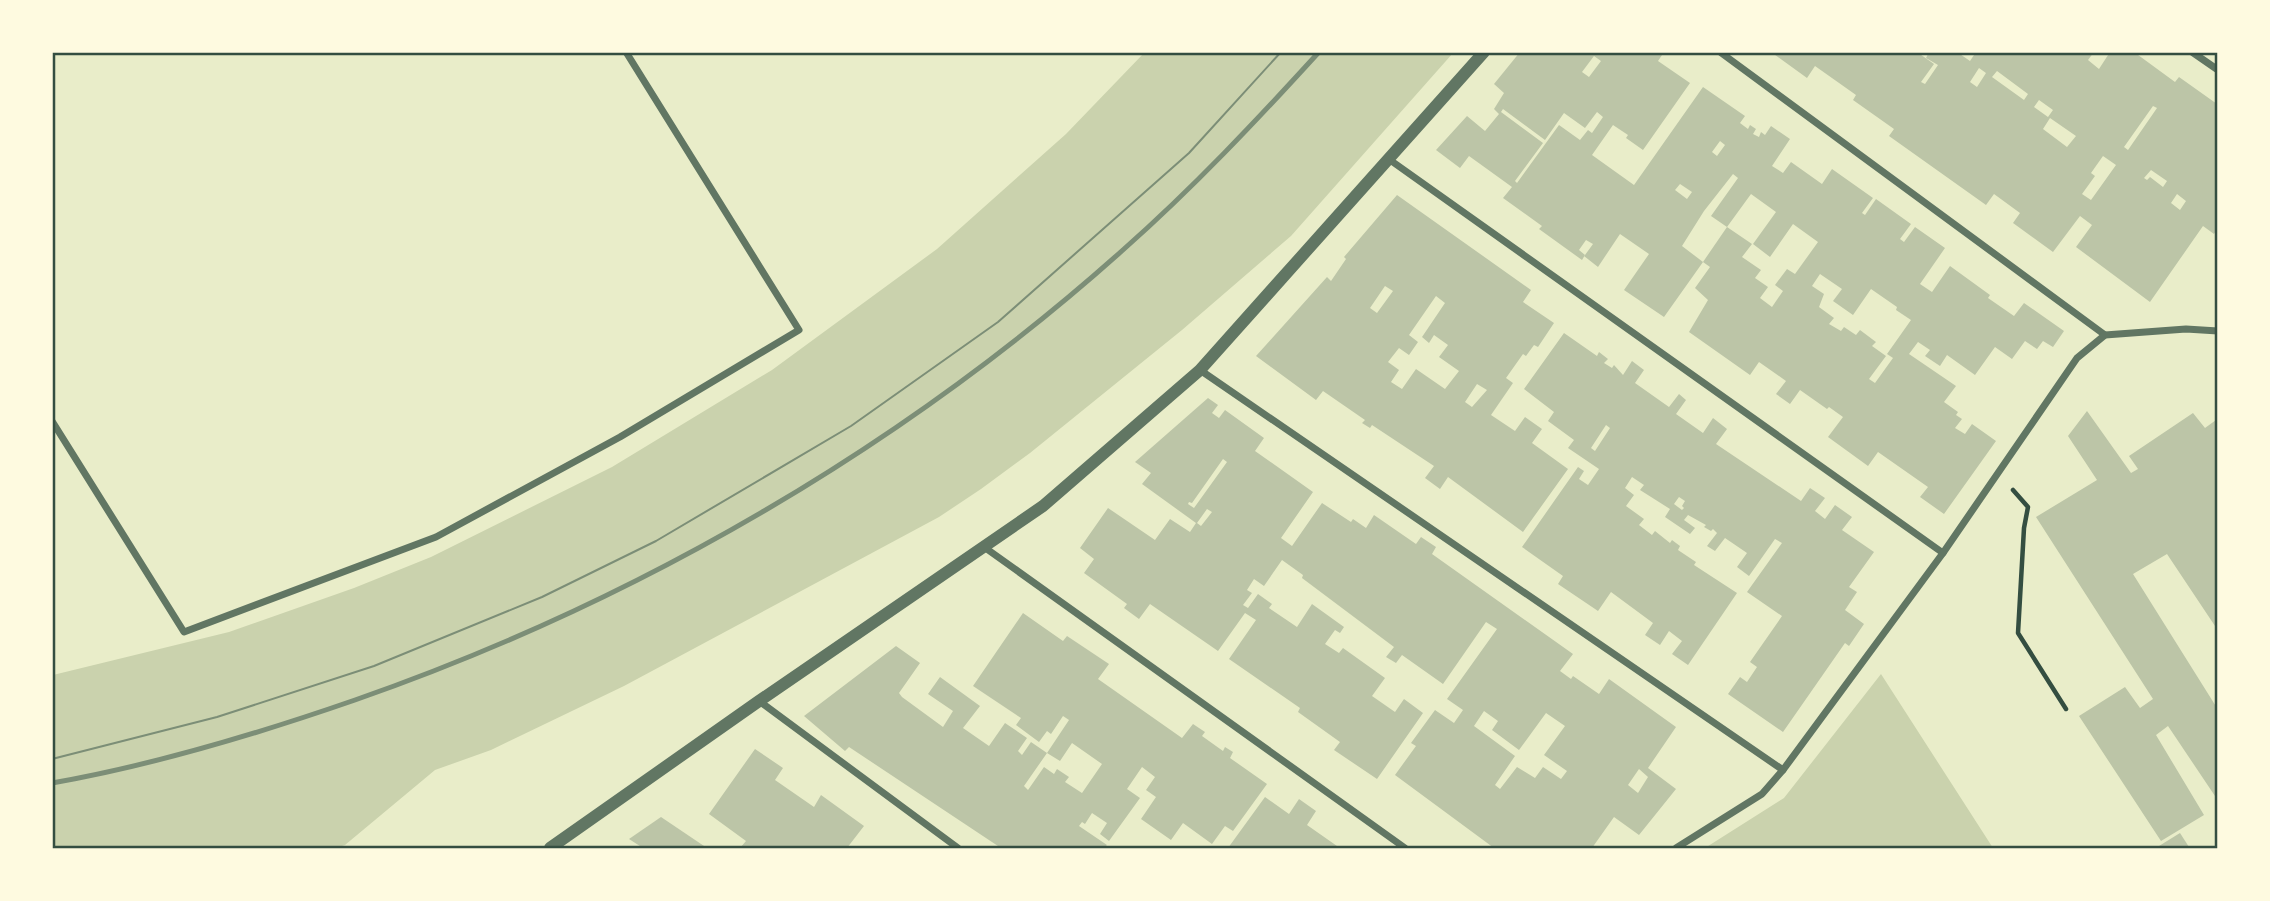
<svg xmlns="http://www.w3.org/2000/svg" width="2270" height="901" viewBox="0 0 2270 901" font-family="Ubuntu,sans-serif">
<rect width="100%" height="100%" fill="#e9edc9"/>
<g fill="#cad2ad">
<path d="M1144 53H1453L1291 236 1182 330 1030 453 981 489 939 517 624 686 491 750 435 770 345 845 336 848H53V675L229 632 354 588 431 557 612 467 772 370 937 249 1066 134Z"/>
<path d="M1881 674 1993 848H1705L1784 798Z"/>
</g>
<g fill="#bcc5a7" fill-rule="evenodd">
<path d="M1520 52H1664L1658 61 1690 83 1643 150 1626 138 1628 135 1613 125 1592 155 1634 185 1703 87 1745 116 1740 123 1748 129 1750 125 1756 129 1753 134 1759 137 1761 132 1765 135 1771 126 1790 139 1772 166 1783 173 1791 162 1822 184 1832 169 1873 198 1862 213 1865 215 1876 199 1911 224 1900 239 1904 242 1915 227 1945 248 1920 284 1932 292 1950 266 1990 295 1988 298 2014 316 2024 303 2064 331 2053 347 2043 341 2037 349 2025 341 2012 359 1995 347 1975 375 1947 355 1940 366 1925 356 1930 350 1918 342 1909 354 1956 386 1944 402 1958 412 1956 415 1962 419 1955 428 1965 434 1972 424 1996 441 1944 514 1920 497 1928 487 1878 452 1868 466 1828 437 1843 417 1829 407 1827 409 1800 390 1790 404 1776 394 1786 381 1759 362 1750 375 1689 332 1708 300 1695 288 1710 267 1703 262 1727 227 1752 244 1742 257 1761 270 1755 278 1768 287 1760 298 1772 307 1783 291 1775 285 1787 269 1795 274 1818 242 1793 224 1770 257 1753 244 1776 212 1751 194 1727 227 1711 216 1738 178 1733 174 1704 211 1682 246 1703 262 1664 317 1624 290 1649 254 1620 234 1598 267 1584 256 1585 255 1582 260 1539 229 1542 226 1503 198 1512 187 1469 156 1460 168 1436 150 1467 116 1485 131 1499 114 1494 109 1504 93 1494 84ZM1594 56 1601 61 1589 77 1582 72ZM1503 109 1545 140 1564 113 1585 128 1597 112 1603 117 1592 133 1588 130 1580 140 1559 125 1517 183 1515 181 1543 143 1501 112ZM1720 141 1725 145 1717 156 1712 152ZM1680 184 1692 192 1687 199 1675 190ZM1586 240 1593 244 1585 255 1579 250ZM1820 274 1842 289 1833 301 1853 315 1871 289 1897 307 1896 310 1911 320 1887 354 1893 358 1875 383 1869 379 1886 356 1872 346 1876 342 1860 330 1856 335 1844 327 1841 331 1829 324 1834 318 1819 307 1824 294 1812 286Z"/>
<path d="M1771 52H1917L1934 64 1921 82 1925 84 1938 65 1926 58 1929 52H1957L1970 61 1976 52H2094L2088 60 2099 69 2110 52H2134L2175 82 2179 77 2217 104V229L2214 234 2203 226 2150 302 2076 247 2092 225 2080 216 2053 252 2013 223 2020 213 1994 194 1986 205 1889 136 1894 129 1853 100 1856 95 1815 66 1807 78ZM1979 68 1986 73 1977 87 1970 82ZM1997 71 2028 94 2024 100 1992 77ZM2039 100 2053 110 2048 117 2034 107ZM2153 106 2157 108 2128 150 2124 147ZM2050 118 2076 136 2067 147 2043 129ZM2103 156 2116 165 2091 200 2082 194 2095 176 2091 173ZM2151 170 2167 181 2163 187 2150 177 2147 180 2144 178ZM2177 194 2186 201 2180 210 2171 203Z"/>
<path d="M1397 195 1531 290 1523 302 1554 323 1538 347 1534 345 1526 356 1523 354 1506 378 1513 383 1491 415 1515 431 1525 417 1542 429 1532 443 1568 469 1523 532 1448 477 1440 489 1425 478 1434 466 1372 425 1370 428 1362 423 1365 420 1323 391 1316 400 1256 356 1327 277 1331 281 1346 259 1344 257ZM1385 286 1393 291 1377 313 1370 308ZM1436 296 1445 303 1422 337 1429 343 1434 335 1448 345 1439 357 1459 371 1445 389 1416 369 1402 389 1391 382 1399 370 1388 362 1399 348 1409 355 1418 342 1409 335ZM1477 384 1487 390 1472 407 1465 402Z"/>
<path d="M1564 333 1597 356 1599 352 1608 359 1604 363 1612 368 1614 365 1623 375 1632 361 1644 370 1635 383 1669 407 1679 394 1686 400 1676 414 1703 433 1713 418 1727 429 1716 444 1801 501 1810 488 1825 498 1815 511 1825 519 1835 505 1852 517 1842 530 1874 552 1849 587 1857 592 1845 610 1864 624 1849 646 1845 643 1783 732 1728 694 1740 677 1747 682 1757 667 1750 662 1782 616 1747 592 1782 543 1775 539 1749 576 1737 567 1747 553 1725 538 1715 551 1707 546 1717 533 1713 529 1711 531 1704 527 1706 525 1688 515 1684 520 1695 528 1690 534 1665 517 1670 509 1640 490 1644 485 1632 477 1625 488 1634 495 1626 506 1644 519 1639 525 1652 535 1655 531 1670 543 1672 540 1680 546 1678 550 1696 562 1694 565 1737 593 1688 665 1672 654 1682 641 1669 631 1660 645 1645 635 1653 623 1611 592 1598 611 1558 584 1563 576 1522 547 1578 467 1584 471 1579 479 1588 485 1599 469 1568 448 1574 440 1548 421 1554 412 1524 389ZM1606 425 1610 428 1595 451 1591 448ZM1679 497 1685 501 1682 506 1684 508 1682 510 1674 504Z"/>
<path d="M1208 398 1218 405 1212 413 1219 418 1225 410 1264 438 1255 451 1313 492 1281 538 1292 546 1322 503 1351 522 1353 519 1366 528 1374 515 1416 544 1421 537 1436 547 1432 554 1573 654 1560 671 1571 679 1573 676 1599 694 1609 679 1676 727 1648 768 1676 789 1639 835 1614 817 1592 848H1494L1395 775 1416 746 1411 743 1435 710 1454 723 1463 710 1447 699 1497 629 1486 622 1443 684 1402 655 1396 663 1386 657 1394 647 1302 578 1303 575 1282 560 1264 586 1254 579 1247 590 1252 593 1243 605 1248 608 1258 594 1272 604 1269 608 1297 627 1312 604 1344 627 1340 633 1335 630 1325 644 1339 653 1343 648 1385 678 1372 696 1395 712 1404 699 1423 713 1377 779 1334 750 1340 742 1298 712 1300 708 1229 659 1256 620 1245 613 1218 651 1150 604 1139 619 1124 608 1127 604 1084 573 1094 559 1080 548 1108 508 1155 540 1170 519 1190 532 1196 523 1142 484 1151 473 1135 462ZM1223 459 1227 462 1194 508 1188 504 1189 502 1192 503ZM1207 509 1212 512 1201 526 1197 523ZM1484 711 1498 721 1492 730 1519 750 1546 713 1565 726 1544 755 1567 771 1561 779 1543 767 1535 778 1517 767 1500 789 1495 785 1515 756 1474 726ZM1639 769 1648 777 1638 793 1628 785Z"/>
<path d="M2087 411 2131 473 2138 469 2129 456 2193 413 2205 428 2216 420 2217 422V629L2167 554 2133 574 2217 708V799L2168 726 2156 735 2204 815 2161 841 2079 716 2125 687 2140 708 2153 699 2036 517 2097 480 2068 436Z"/>
<path d="M1023 613 1063 641 1067 636 1109 664 1098 679 1182 738 1193 724 1205 732 1202 736 1223 751 1225 747 1233 752 1230 758 1267 784 1233 831 1225 826 1212 844 1183 823 1171 840 1141 819 1156 797 1146 790 1155 777 1142 767 1127 789 1140 798 1109 841 1100 834 1107 823 1092 813 1085 824 1082 822 1079 826 1107 845 1104 848H1001L849 747 845 751 804 716 896 646 920 663 899 693 902 697 943 727 953 711 928 694 940 677 980 706 963 728 989 746 1005 723 1027 738 1018 751 1022 755 1031 742 1047 753 1024 786 1028 790 1044 767 1054 774 1057 769 1069 777 1065 782 1082 793 1102 764 1072 743 1060 761 1047 753 1069 720 1063 716 1051 734 1047 731 1039 742 1016 725 1021 718 973 686Z"/>
<path d="M755 749 783 768 775 780 814 807 821 795 864 826 847 848H740L746 841 709 814Z"/>
<path d="M1265 797 1289 814 1299 799 1316 811 1307 825 1337 846 1335 848H1228Z"/>
<path d="M661 817 707 848H643L629 839Z"/>
<path d="M2180 833 2189 847 2187 848H2161L2159 846Z"/>
</g>
<g fill="none" stroke-linecap="round" stroke-linejoin="round">
<path stroke="#344e41" stroke-width="4.5" d="M2013 490 2028 507 2024 528 2018 633 2066 709"/>
<g stroke="#617663" stroke-width="7">
<path d="M1720 52 2105 335"/>
<path d="M2192 52 2218 70"/>
<path d="M1390 160 1943 553"/>
<path d="M1200 370 1783 770"/>
<path d="M52 421 184 632 436 537 620 437 799 330 626 52"/>
<path d="M984 547 1405 848"/>
<path d="M759 701 958 848"/>
<path d="M1676 848 1762 794 1783 770 1943 553 2077 358 2105 335 2186 329 2218 331"/>
</g>
<path stroke="#617663" stroke-width="12" d="M550 848 759 701 1043 506 1200 370 1484 52"/>
<path stroke="#7c8e77" stroke-width="2" d="M52 759 217 717 374 666 542 597 656 541 851 426 998 322 1189 153 1281 52"/>
<path stroke="#7c8e77" stroke-width="5" d="M52 783C155 765 257 734 355 700 636 602 902 448 1124 249 1193 188 1257 120 1319 52"/>
</g>
<rect width="2270" height="901" fill="none" stroke="#fefae0" stroke-width="108"/>
<rect x="54" y="54" width="2162" height="793" fill="none" stroke="#344e41" stroke-width="2.5"/>
</svg>
